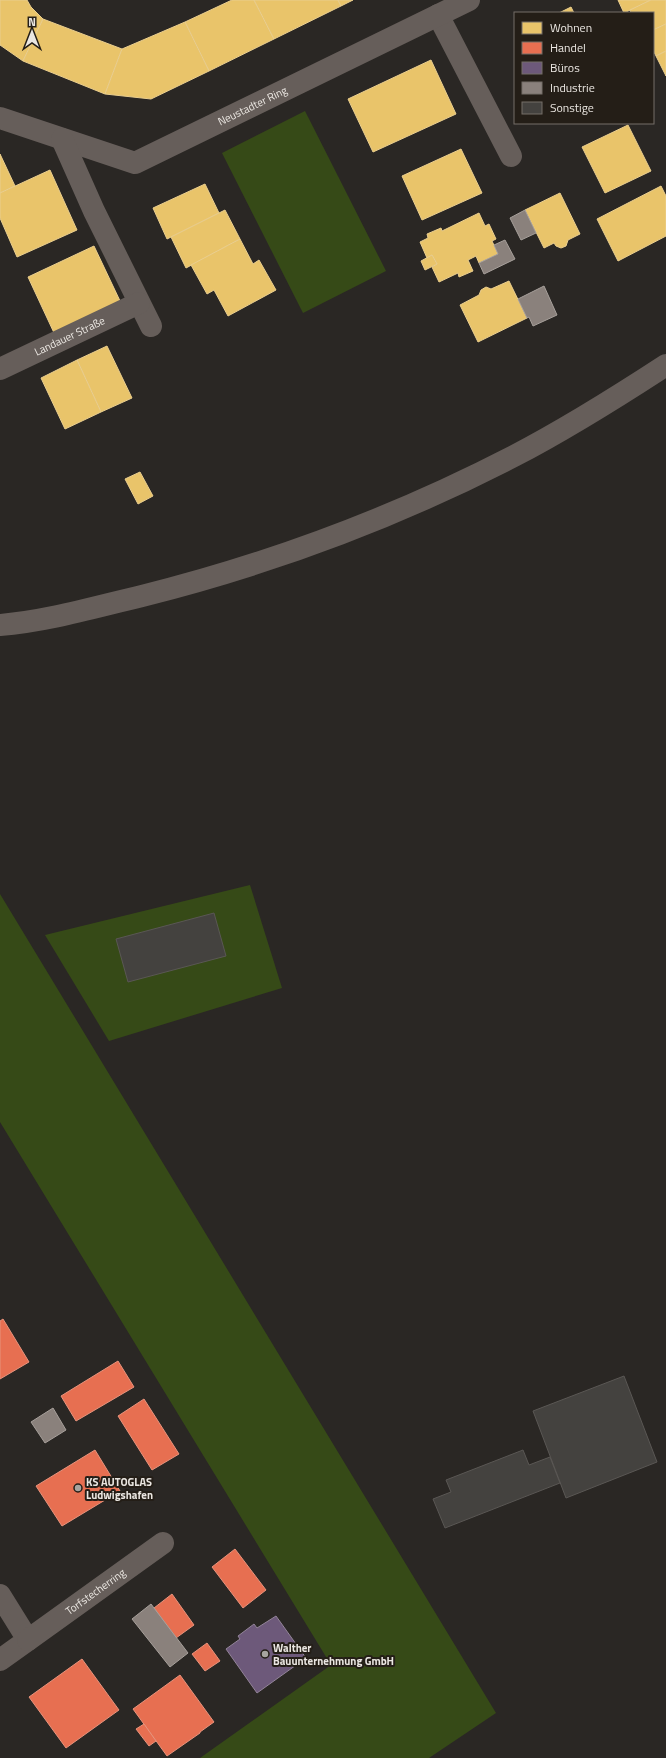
<svg xmlns="http://www.w3.org/2000/svg" width="666" height="1758" viewBox="0 0 666 1758" font-family="'Titillium Web',sans-serif">
<rect width="100%" height="100%" fill="#2a2724"/>
<g fill="#364a17">
<path d="M305 111 386 271 303 313 222 153Z"/>
<path d="M250 885 282 988 109 1041 45 935Z"/>
<path d="M0 894 496 1713 429 1758H200L331 1665 0 1122Z"/>
</g>
<g fill="#e9c46a" stroke="#eace8e">
<path d="M0 0H27L31 7 43 19 23 61 0 45Z"/>
<path d="M232 0H254L274 39 209 71 185 22Z"/>
<path d="M254 0H338L341 6 274 39Z"/>
<path d="M338 0H353L341 6Z"/>
<path d="M618 0H651L624 13Z"/>
<path d="M651 0H666V24L653 30V13H631L630 10Z"/>
<path d="M571 7 574 13H559Z"/>
<path d="M43 19 122 49 105 94 23 61Z"/>
<path d="M185 22 209 71 151 99 105 94 122 49Z"/>
<path d="M666 24V51L656 56 653 50V30Z"/>
<path d="M666 51V76L656 56Z"/>
<path d="M431 60 456 114 373 152 348 99Z"/>
<path d="M628 125 651 171 605 193 582 147Z"/>
<path d="M461 149 482 193 422 220 402 176Z"/>
<path d="M0 154 15 186 0 193Z"/>
<path d="M50 170 77 230 17 257 0 218V193Z"/>
<path d="M205 184 219 213 167 239 153 208Z"/>
<path d="M661 186 666 196V236L618 261 597 219Z"/>
<path d="M560 193 580 234 568 240 566 246 561 248 556 246 554 243 544 248 525 210Z"/>
<path d="M225 210 240 239 186 268 171 237Z"/>
<path d="M479 213 485 226 489 224 496 239 492 241 498 254 479 263 476 256 468 260 473 271 459 277 458 273 439 282 432 267 437 264 432 255 427 258 420 242 428 238 427 234 441 228 442 231Z"/>
<path d="M240 239 253 264 259 260 276 290 228 316 214 290 207 294 191 265Z"/>
<path d="M94 246 121 303 55 335 28 277Z"/>
<path d="M432 255 437 264 425 270 421 261Z"/>
<path d="M509 281 527 318 478 342 460 305 479 295 481 290 486 287 491 289Z"/>
<path d="M107 346 132 398 101 412 77 360Z"/>
<path d="M77 360 101 412 65 429 41 378Z"/>
<path d="M140 472 153 496 138 504 125 479Z"/>
</g>
<g fill="#e76f51" stroke="#e8937c">
<path d="M3 1319 29 1362 0 1379V1321Z"/>
<path d="M118 1361 134 1387 76 1421 61 1396Z"/>
<path d="M144 1399 179 1454 152 1470 118 1416Z"/>
<path d="M95 1450 120 1491 62 1526 36 1486Z"/>
<path d="M235 1549 266 1590 243 1608 212 1567Z"/>
<path d="M172 1594 194 1625 176 1638 154 1608Z"/>
<path d="M207 1643 220 1661 205 1671 192 1654Z"/>
<path d="M82 1659 119 1710 66 1748 29 1697Z"/>
<path d="M180 1675 214 1722 200 1732V1733L167 1756 133 1709Z"/>
<path d="M144 1724 156 1741 149 1746 136 1729Z"/>
</g>
<path fill="#6d597a" stroke="#938499" d="M276 1616 306 1658 257 1693 226 1649 240 1639 238 1636 254 1624 257 1628Z"/>
<g fill="#8a817c" stroke="#a7a09b">
<path d="M525 210 536 233 521 240 510 218Z"/>
<path d="M505 240 515 259 484 274 479 263 498 254 494 245Z"/>
<path d="M544 286 557 315 533 326 529 317 527 318 518 299Z"/>
<path d="M53 1408 66 1430 45 1443 31 1422Z"/>
<path d="M151 1604 188 1653 170 1667 132 1619Z"/>
</g>
<g fill="#44423f" stroke="#5a5754">
<path d="M214 913 226 956 128 982 116 939Z"/>
<path d="M624 1376 657 1462 566 1498 533 1411Z"/>
<path d="M523 1450 529 1465 550 1457 560 1483 445 1528 433 1499 451 1492 446 1480Z"/>
</g>
<g fill="none" stroke-linecap="round" stroke-linejoin="round">
<g stroke="#665e5a" stroke-width="22">
<path d="M438 15 511 156"/>
<path id="s1" d="M0 118 135 163 469 0"/>
<path d="M62 139 94 211 151 326"/>
<path id="s2" d="M0 369 139 303"/>
<path d="M0 625C48 621 95 607 142 596 270 564 396 517 514 456 566 429 617 397 666 365"/>
<path d="M0 1595 28 1640 0 1660"/>
<path id="s3" d="M28 1640 163 1543"/>
</g>
</g>
<g fill="#a7a4a0" stroke="#241e17" stroke-width="1.5">
<circle cx="78" cy="1488" r="4"/>
<circle cx="265" cy="1654" r="4"/>
</g>
<g text-anchor="middle" dominant-baseline="central" stroke-width="4" stroke-linejoin="round" paint-order="stroke">
<g font-size="11" fill="#ebe7e2" stroke="#241e17">
<text stroke="none"><textPath href="#s1" startOffset="273">Neustadter Ring</textPath></text>
<text stroke="none"><textPath href="#s2" startOffset="77">Landauer Straße</textPath></text>
<text stroke="none"><textPath href="#s3" startOffset="83">Torfstecherring</textPath></text>
</g>
<g font-size="11" font-weight="bold" fill="#ebe7e2" stroke="#241e17" text-anchor="start">
<text x="86" y="1482">KS AUTOGLAS<tspan x="86" dy="13">Ludwigshafen</tspan></text>
<text x="273" y="1648">Walther<tspan x="273" dy="13">Bauunternehmung GmbH</tspan></text>
</g>
</g>
<rect x="514" y="12" width="140" height="112" fill="#241e17" stroke="#746e68"/>
<rect x="522" y="22" width="20" height="12" fill="#e9c46a" stroke="#746e68"/>
<text x="550" y="32" font-size="12" fill="#ebe7e2">Wohnen</text>
<rect x="522" y="42" width="20" height="12" fill="#e76f51" stroke="#746e68"/>
<text x="550" y="52" font-size="12" fill="#ebe7e2">Handel</text>
<rect x="522" y="62" width="20" height="12" fill="#6d597a" stroke="#746e68"/>
<text x="550" y="72" font-size="12" fill="#ebe7e2">Büros</text>
<rect x="522" y="82" width="20" height="12" fill="#8a817c" stroke="#746e68"/>
<text x="550" y="92" font-size="12" fill="#ebe7e2">Industrie</text>
<rect x="522" y="102" width="20" height="12" fill="#44423f" stroke="#746e68"/>
<text x="550" y="112" font-size="12" fill="#ebe7e2">Sonstige</text>
<g transform="translate(32 32)" stroke="#241e17" stroke-width="3" paint-order="stroke">
<path d="M0-3L7 15L0 10L-7 15Z" fill="#ebe7e2"/>
<text y="-6" font-size="11" font-weight="bold" text-anchor="middle" fill="#ebe7e2">N</text>
</g>
</svg>
